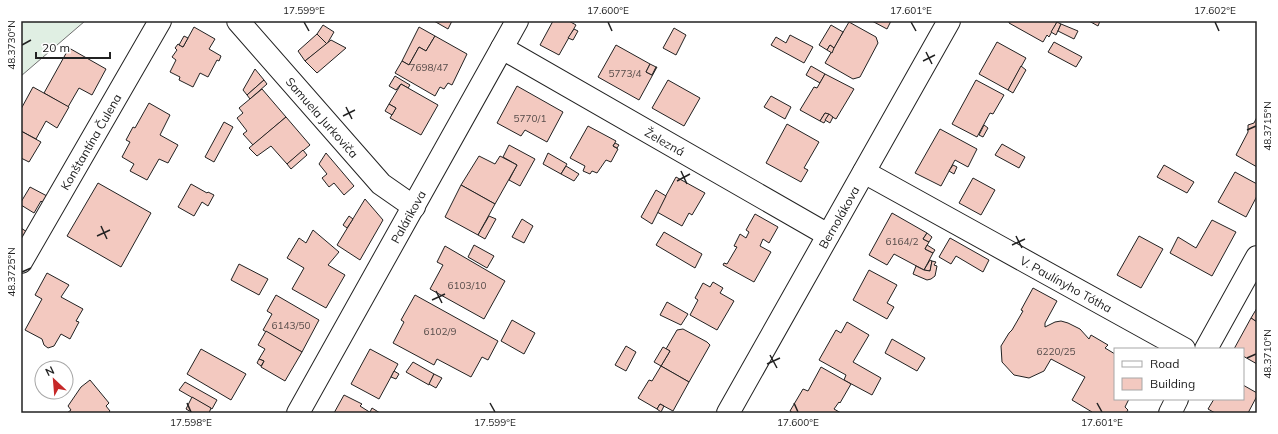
<svg xmlns="http://www.w3.org/2000/svg" width="1278" height="434" viewBox="0 0 1278 434" font-family="Mulish,sans-serif">
<rect width="100%" height="100%" fill="#fff"/>
<path fill="#e0efe3" stroke="#6f6f6f" d="M21 21H85L21 76Z"/>
<g fill="#f3c9c0" stroke="#222">
<path d="M434 21H452L448 29Z"/>
<path d="M553 21H569L576 25 559 55 540 45Z"/>
<path d="M872 21H891L887 29Z"/>
<path d="M1009 21H1055L1057 22 1049 37 1047 35 1043 42 1009 23Z"/>
<path d="M1089 21H1100L1098 26Z"/>
<path d="M849 22 876 37 878 43 860 77 853 79 825 63Z"/>
<path d="M1057 22 1061 24 1056 35 1051 32Z"/>
<path d="M1061 24 1078 31 1074 39 1058 31Z"/>
<path d="M323 25 334 32 327 44 317 34Z"/>
<path d="M831 25 843 32 834 48 830 45 827 50 819 45Z"/>
<path d="M194 27 215 39 209 49 221 56 219 61 217 60 208 77 200 73 193 87 179 80 180 77 170 72 176 60 172 57 177 50 175 48 178 44 183 47Z"/>
<path d="M419 27 435 36 426 51 419 47 409 65 402 61Z"/>
<path d="M674 28 686 35 676 55 663 48Z"/>
<path d="M574 29 578 31 573 40 568 38Z"/>
<path d="M317 34 327 44 305 61 298 51Z"/>
<path d="M790 35 813 47 804 63 771 45 776 37 786 43Z"/>
<path d="M184 36 188 38 183 47 179 45Z"/>
<path d="M435 36 467 54 452 85 448 83 444 89 440 87 435 96 395 73 402 61 409 65 419 47 426 51Z"/>
<path d="M331 40 346 48 317 73 305 61Z"/>
<path d="M997 42 1026 58 1008 90 979 74Z"/>
<path d="M1054 42 1082 57 1076 67 1048 52Z"/>
<path d="M616 45 650 64 646 72 652 75 656 67H657L639 100 598 77Z"/>
<path d="M830 45 834 48 832 53 827 50Z"/>
<path d="M69 48 106 69 92 95 79 88 68 107 44 93Z"/>
<path d="M650 64 656 67 652 75 646 72Z"/>
<path d="M811 66 825 74 820 83 806 75Z"/>
<path d="M1021 66 1026 70 1013 93 1008 90Z"/>
<path d="M255 69 264 80 247 95 243 90Z"/>
<path d="M825 74 854 89 836 119 825 113 820 121 800 110 814 87 817 88Z"/>
<path d="M395 76 410 85 408 88 401 84 396 90 389 86Z"/>
<path d="M264 80 267 84 250 99 247 95Z"/>
<path d="M668 80 700 98 684 126 652 108Z"/>
<path d="M976 80 1004 95 993 114 990 113 977 137 952 124Z"/>
<path d="M401 84 438 105 421 135 390 118 396 108 389 104Z"/>
<path d="M517 86 563 112 547 142 525 130 521 136 497 123Z"/>
<path d="M33 87 69 107 57 128 46 121 36 139 21 131V109Z"/>
<path d="M262 89 286 117 253 145 243 134 247 131 237 118 243 113 239 108Z"/>
<path d="M771 96 791 107 785 119 764 107Z"/>
<path d="M149 103 170 115 160 135 178 145 168 163 159 159 147 180 130 171 134 164 122 157 130 142 126 140 133 127 135 128Z"/>
<path d="M389 104 396 108 392 115 385 111Z"/>
<path d="M825 113 829 114 824 123 820 121Z"/>
<path d="M829 114 833 117 830 123 825 120Z"/>
<path d="M286 117 310 145 287 164 271 146 257 156 249 148Z"/>
<path d="M1257 117V167L1236 155 1248 132V125L1254 123Z"/>
<path d="M224 122 233 127 214 162 205 157Z"/>
<path d="M787 124 819 142 804 168 808 170 801 182 766 163Z"/>
<path d="M984 125 988 128 983 137 979 135Z"/>
<path d="M588 126 616 141 613 146 618 149 611 162 606 160 597 173 592 171 590 174 583 171 585 166 570 158Z"/>
<path d="M940 129 977 149 968 167 955 160 941 186 915 173Z"/>
<path d="M21 131 41 142 29 162 21 158Z"/>
<path d="M615 143 619 145 617 148 613 146Z"/>
<path d="M1002 144 1025 157 1019 168 995 155Z"/>
<path d="M509 145 535 159 520 186 509 180 517 165 503 157Z"/>
<path d="M303 150 307 155 291 169 287 164Z"/>
<path d="M326 153 354 186 344 195 334 183 329 187 322 178 327 174 319 164Z"/>
<path d="M548 153 567 164 561 174 543 164Z"/>
<path d="M479 156 495 164 500 156 517 165 495 204 461 185Z"/>
<path d="M953 165 957 167 954 174 949 171Z"/>
<path d="M1164 165 1194 182 1187 193 1157 177Z"/>
<path d="M566 166 579 174 574 181 561 174Z"/>
<path d="M1235 172 1257 184V196L1246 217 1218 202Z"/>
<path d="M676 177 705 193 692 215 689 213 682 226 657 212Z"/>
<path d="M973 178 995 190 981 215 959 203Z"/>
<path d="M98 183 151 213 121 267 67 236Z"/>
<path d="M191 184 207 193 208 192 214 195 208 206 202 202 194 216 178 207Z"/>
<path d="M461 185 495 204 478 235 445 217Z"/>
<path d="M30 187 47 196 43 203 41 201 34 213 21 205V202Z"/>
<path d="M656 190 666 196 652 224 641 217Z"/>
<path d="M365 199 383 220 360 260 337 245Z"/>
<path d="M892 213 927 233 923 239 929 242 925 249 933 253 924 270 894 254 887 265 869 255Z"/>
<path d="M755 214 778 227 769 243 763 239 760 246 771 252 754 282 723 265 724 263 727 264 737 247 734 246 740 234 746 238 749 232 746 230Z"/>
<path d="M349 216 353 219 347 228 343 225Z"/>
<path d="M489 216 496 219 485 239 478 235Z"/>
<path d="M522 219 533 226 524 243 512 237Z"/>
<path d="M1212 220 1236 232 1212 276 1170 253 1178 237 1196 248Z"/>
<path d="M21 228 27 232 23 239 21 237Z"/>
<path d="M313 230 339 252 328 265 345 275 326 308 292 289 304 268 287 258 299 238 306 243Z"/>
<path d="M664 232 702 254 695 268 656 245Z"/>
<path d="M927 233 932 237 929 242 923 239Z"/>
<path d="M1139 236 1163 249 1141 288 1117 275Z"/>
<path d="M950 238 989 260 983 272 956 256 951 264 939 257Z"/>
<path d="M474 245 494 256 487 268 468 257Z"/>
<path d="M927 245 935 250 933 253 925 249Z"/>
<path d="M445 246 505 281 484 319 430 289 443 265 437 262Z"/>
<path d="M930 260 932 261 930 271 924 270Z"/>
<path d="M932 261 936 262 934 265 937 266 935 276 931 279 927 280 913 274 916 266 924 270 930 271Z"/>
<path d="M239 264 268 279 259 295 231 280Z"/>
<path d="M869 270 897 285 887 303 894 307 887 319 853 300Z"/>
<path d="M47 273 69 285 61 297 83 309 76 321 79 322 70 339 61 334 54 346 48 348 44 345 42 339 25 330 42 299 35 295Z"/>
<path d="M713 282 723 288 720 293 734 301 717 330 690 315 698 300 695 298 703 283 710 287Z"/>
<path d="M1033 288 1057 301 1045 323V327L1055 322 1061 321 1068 323 1080 329 1089 339 1091 335 1108 345 1105 348 1115 354V399H1129L1125 407 1128 410 1126 413H1092V412L1072 400 1085 377 1051 359 1044 371 1029 378 1014 375 1002 362 1001 346 1009 333 1012 330 1023 311 1021 310Z"/>
<path d="M276 295 319 320 302 352 263 330 272 314 267 311Z"/>
<path d="M415 295 498 341 488 360 482 357 471 377 437 359 434 365 393 343 404 322 401 320Z"/>
<path d="M667 302 688 314 681 325 660 315Z"/>
<path d="M1257 308V322L1251 318Z"/>
<path d="M1251 318 1257 322V364L1243 356V349H1234Z"/>
<path d="M512 320 535 333 524 354 501 341Z"/>
<path d="M847 322 869 335 853 362 881 378 872 395 844 380 846 375 819 360 836 330 841 333Z"/>
<path d="M683 329 707 342 710 345 689 382 661 366 670 351 666 349 677 330Z"/>
<path d="M266 331 302 352 285 381 261 367 264 361 259 359 265 349 258 345Z"/>
<path d="M892 339 925 358 917 371 885 353Z"/>
<path d="M626 346 636 352 626 371 615 365Z"/>
<path d="M663 347 670 351 661 366 654 362Z"/>
<path d="M201 349 246 374 231 400 187 374Z"/>
<path d="M370 349 398 364 379 399 351 384Z"/>
<path d="M259 359 264 361 261 366 257 363Z"/>
<path d="M413 362 434 374 429 385 406 372Z"/>
<path d="M661 366 689 382 673 411 660 404 657 409 638 398 649 380 652 381Z"/>
<path d="M821 367 851 384 840 403 839 402 834 409 841 413H793L790 411 803 389 808 391Z"/>
<path d="M394 371 399 374 396 379 391 377Z"/>
<path d="M434 374 442 378 436 388 429 384Z"/>
<path d="M90 380 109 403 106 406 110 411 108 413H67L71 410 68 406 81 387Z"/>
<path d="M185 382 217 400 212 409 179 390Z"/>
<path d="M1243 385 1257 393V396L1248 413H1215L1208 409 1214 399H1243Z"/>
<path d="M344 395 362 404 360 406 371 413H334Z"/>
<path d="M192 397 211 408 209 413H193L186 409Z"/>
<path d="M660 404 664 406 661 412 657 409Z"/>
<path d="M372 408 380 413H371L370 412Z"/>
</g>
<g fill="none" stroke-linecap="round" stroke-linejoin="round">
<g stroke="#222" stroke-width="24">
<g id="street">
<path id="s1" d="M238 21 381 184 414 207"/>
<path id="s2" d="M502 48 828 235"/>
<path id="s3" d="M864 172 1184 349"/>
<path id="s4" d="M21 262 160 21"/>
<path d="M1206 349 1257 257"/>
<path id="s5" d="M298 413 517 21"/>
<path d="M1170 413 1177 399"/>
</g>
</g>
<g stroke="#222" stroke-width="24">
<g id="secondary">
<path id="s6" d="M728 413 949 21"/>
</g>
</g>
<use href="#street" stroke="#fff" stroke-width="22"/>
<use href="#secondary" stroke="#fff" stroke-width="22"/>
</g>
<path fill="none" stroke="#222" stroke-width="1.5" d="M304 22 309 31M608 22 612 31M911 22 916 31M1215 22 1219 31M22 45 31 40M926 52 932 64M923 61 935 55M346 107 352 119M343 116 355 110M1247 130 1256 126M681 171 687 184M677 181 690 174M101 226 107 239M97 236 110 230M1016 236 1022 248M1012 245 1025 239M22 272 31 268M436 291 442 303M432 300 445 294M770 355 777 368M1247 358 1256 354M767 364 780 358M187 403 191 412M490 403 495 412M794 403 798 412M1097 403 1102 412"/>
<g text-anchor="middle" dominant-baseline="central" stroke-width="3" stroke-linejoin="round" paint-order="stroke">
<g font-size="10" fill="#564c4a">
<text x="429" y="67">7698/47</text>
<text x="625" y="73">5773/4</text>
<text x="530" y="118">5770/1</text>
<text x="902" y="241">6164/2</text>
<text x="467" y="285">6103/10</text>
<text x="291" y="325">6143/50</text>
<text x="440" y="331">6102/9</text>
<text x="1056" y="351">6220/25</text>
</g>
<g font-size="12" fill="#222" stroke="#fff">
<text stroke="none"><textPath href="#s1" startOffset="128">Samuela Jurkoviča</textPath></text>
<text stroke="none"><textPath href="#s4" startOffset="139">Konštantína Čulena</textPath></text>
<text stroke="none"><textPath href="#s2" startOffset="188">Železná</textPath></text>
<text stroke="none"><textPath href="#s5" startOffset="225">Palárikova</textPath></text>
<text stroke="none"><textPath href="#s6" startOffset="225">Bernolákova</textPath></text>
<text stroke="none"><textPath href="#s3" startOffset="231">V. Paulínyho Tótha</textPath></text>
</g>
</g>
<rect width="1278" height="434" fill="none" stroke="#ffffff" stroke-width="44"/>
<rect x="1114" y="348" width="130" height="52" fill="#ffffff" stroke="#a7a7a7"/>
<rect x="1122" y="361" width="20" height="6" fill="#ffffff" stroke="#a7a7a7"/>
<text x="1150" y="368" font-size="12" fill="#222222">Road</text>
<rect x="1122" y="378" width="20" height="12" fill="#f3c9c0" stroke="#a7a7a7"/>
<text x="1150" y="388" font-size="12" fill="#222222">Building</text>
<g transform="translate(54 380) rotate(334)"><circle r="19" fill="#ffffff" stroke="#a7a7a7"/>
<path d="M0-3L7 15L0 10L-7 15Z" fill="#c62828"/>
<text y="-6" font-size="11" font-weight="bold" text-anchor="middle" fill="#222222">N</text>
</g>
<path d="M36 52v6h74v-6" fill="none" stroke="#222222" stroke-width="2"/>
<text x="42" y="52" font-size="12" fill="#222222" stroke="#ffffff" stroke-width="3" paint-order="stroke">20 m</text>
<rect x="22" y="22" width="1234" height="390" fill="none" stroke="#222" stroke-width="1.5"/>
<g font-size="10" text-anchor="middle" fill="#222">
<text x="304" y="14">17.599°E</text>
<text x="608" y="14">17.600°E</text>
<text x="911" y="14">17.601°E</text>
<text x="1215" y="14">17.602°E</text>
<text transform="translate(11 45) rotate(-90)" y="4">48.3730°N</text>
<text transform="translate(1267 126) rotate(-90)" y="4">48.3715°N</text>
<text transform="translate(11 272) rotate(-90)" y="4">48.3725°N</text>
<text transform="translate(1267 354) rotate(-90)" y="4">48.3710°N</text>
<text x="191" y="426">17.598°E</text>
<text x="495" y="426">17.599°E</text>
<text x="798" y="426">17.600°E</text>
<text x="1102" y="426">17.601°E</text>
</g>
</svg>
